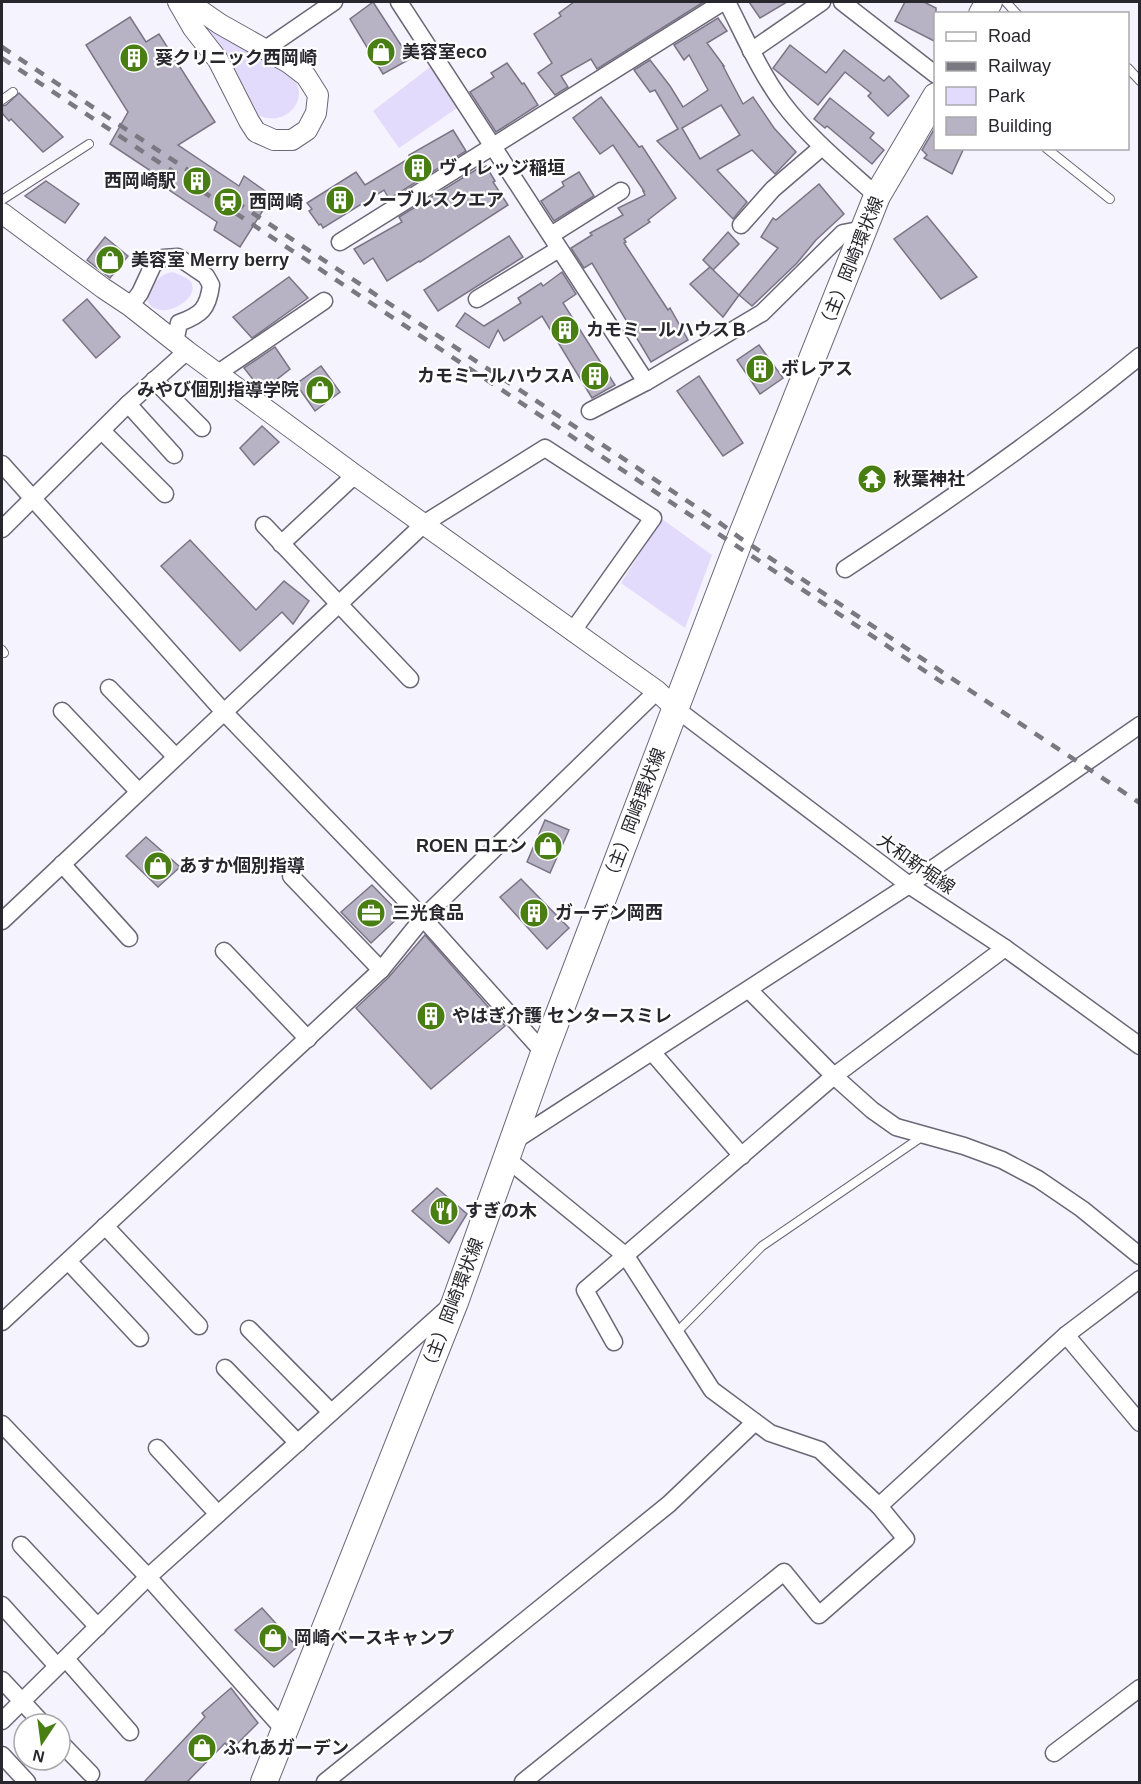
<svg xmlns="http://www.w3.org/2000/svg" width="1141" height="1784" viewBox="0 0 1141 1784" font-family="Helvetica,'Noto Sans JP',sans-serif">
<rect width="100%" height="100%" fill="#f5f3fd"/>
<g fill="#e3dbfb">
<path d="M188 7C208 22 227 39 248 51 263 60 280 64 292 77 312 98 285 129 258 115L228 59Z"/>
<path d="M430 67 460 106 399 148 373 111Z"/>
<path d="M173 272C178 275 187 277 190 281 204 298 158 325 147 300 153 286 157 274 173 272Z"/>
<path d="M662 519 712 555 685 628 621 583Z"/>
</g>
<g fill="#b7b3c4" stroke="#797585" stroke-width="1.5" fill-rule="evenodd">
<path d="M373 2 410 59 383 74 350 19Z"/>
<path d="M574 2H701L702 3 597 69 591 59 561 76 568 87 555 95 538 73 552 63 534 34 561 16 559 13Z"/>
<path d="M749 2H787L760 18Z"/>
<path d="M905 2H924L936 8V42L895 21Z"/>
<path d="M130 17 146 42 159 34 215 122 178 145 239 186 244 176 272 196 240 247 214 230 217 222 160 184 163 179 110 144 128 112 86 45Z"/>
<path d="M718 18 727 31 707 43 724 66H723L743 104 753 97 774 128 796 152 775 174 752 150 717 170 747 202 733 219 657 141 678 129 655 90 650 92 634 70 650 60 670 86 683 107 708 90 689 55 684 60 674 45ZM721 105 740 135 700 159 682 128Z"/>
<path d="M790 45 826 73 844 50 884 81 889 76 909 96 888 116 868 96 871 93 845 72 818 105 773 68Z"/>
<path d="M507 63 522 84 524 83 538 105 496 132 470 92 494 77 491 73Z"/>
<path d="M19 93 63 137 43 152 11 119 9 121 2 113V106L6 105Z"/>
<path d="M601 97 639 147 642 146 676 198 648 220 650 222 624 239 626 242 624 243 668 310 670 308 688 340 651 362 592 263 584 268 571 248 592 235 590 233 623 215 618 208 645 195 643 191H644L613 145 600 154 573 118Z"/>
<path d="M830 98 874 133 870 138 884 150 872 164 827 126 825 128 814 119Z"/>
<path d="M936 126V148H964L952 174 924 158 927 155 922 150Z"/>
<path d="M453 130 466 151 389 199 384 190 323 228 321 224 319 225 309 211 312 209 307 203 356 172 365 185 410 158 409 155Z"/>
<path d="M486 166 495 181 493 182 508 205 420 262 419 261 387 281 373 258 364 264 354 249 402 222 399 217 477 169 478 171Z"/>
<path d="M579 172 594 196 554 221 541 201 564 186 562 182Z"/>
<path d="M46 181 79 204 65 223 25 196Z"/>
<path d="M819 184 844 214 816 240 797 263 752 306 739 295 778 248 761 237 773 218 776 220Z"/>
<path d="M927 216 977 277 941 299 894 239Z"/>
<path d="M728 232 739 244 713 270 703 260Z"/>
<path d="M509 236 523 257 438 311 424 290Z"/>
<path d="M105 237 128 256 110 278 87 260Z"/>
<path d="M710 267 739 295 723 317 690 284Z"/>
<path d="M562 272 576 294 563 303 615 385 592 398 542 316 504 341 498 330 489 348 456 326 465 313 484 326 521 303 518 298 541 283 543 286Z"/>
<path d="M289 277 308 298 252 338 233 317Z"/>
<path d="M87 299 120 337 96 358 63 320Z"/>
<path d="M759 345 783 378 760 394 737 360Z"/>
<path d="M275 347 290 369 262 391 244 368Z"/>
<path d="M321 366 340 392 315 411 296 384Z"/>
<path d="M699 376 743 443 723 456 677 391Z"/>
<path d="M262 426 279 442 254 465 240 448Z"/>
<path d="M190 540 256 610 284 581 309 601 293 624 282 612 240 651 161 566Z"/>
<path d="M545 820 569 830 550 873 527 862Z"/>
<path d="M146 837 180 867 158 887 126 856Z"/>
<path d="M521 879 569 928 547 949 500 897Z"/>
<path d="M372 885 401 915 371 943 341 912Z"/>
<path d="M425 935 505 1026 431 1089 356 1008 388 978Z"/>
<path d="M437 1188 467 1214 449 1243 412 1211Z"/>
<path d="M262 1608 297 1647 274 1667 235 1630Z"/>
<path d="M231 1688 258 1723 231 1750 225 1743 187 1782H144L205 1717 202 1713Z"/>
</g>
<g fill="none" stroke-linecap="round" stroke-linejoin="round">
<g stroke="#6b6776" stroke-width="10">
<g id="service">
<path d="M1006 2 1017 14"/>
<path d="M1128 68 1140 81"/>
<path d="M2 100 13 92"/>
<path d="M1046 148 1110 199"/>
<path d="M2 200 89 144"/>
<path d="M2 650 4 653"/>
<path d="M676 1333 762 1246 923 1136"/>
</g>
</g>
<g stroke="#6b6776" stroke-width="19">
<g id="minor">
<path d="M399 2 646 382 590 411"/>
<path d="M727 2C744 35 760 72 782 102 809 138 844 166 877 196"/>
<path d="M842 2 936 75"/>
<path d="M264 50 334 2"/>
<path d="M751 51 822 2"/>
<path d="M741 225 773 189 822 147"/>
<path d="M551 235 621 191"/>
<path d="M340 242 723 2"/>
<path d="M477 299 559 249"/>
<path d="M130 306 140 293 153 265 163 258 178 257 206 276 211 285C208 309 201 315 179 323L175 342"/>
<path d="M218 373 324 301"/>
<path d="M154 380 202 428"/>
<path d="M646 382 762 313 843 233 864 229"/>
<path d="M128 404 174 455"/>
<path d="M102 431 165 494"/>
<path d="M2 464 223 711 423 918 381 970 2 1322"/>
<path d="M264 525 410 679"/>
<path d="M2 529 128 404 187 351"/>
<path d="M281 544 355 475"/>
<path d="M845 569C947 502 1046 433 1140 356"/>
<path d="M109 688 175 756"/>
<path d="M675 708 909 885 1005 948 1140 1046"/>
<path d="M62 711 138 791"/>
<path d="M62 864 129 938"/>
<path d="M291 876 381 970"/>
<path d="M2 921 425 523 545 448 653 518 572 632"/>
<path d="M224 951 308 1039"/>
<path d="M749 990 834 1076 872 1110 896 1127 964 1146 1002 1160 1038 1179 1082 1209 1140 1256"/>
<path d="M652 1052 742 1156"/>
<path d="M544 1053 423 918 657 691"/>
<path d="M511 1143 909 885 1140 725"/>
<path d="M506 1158 626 1256 712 1390 770 1433 820 1450 879 1506 906 1539 819 1615 784 1572 523 1782"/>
<path d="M105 1226 199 1326"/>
<path d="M68 1261 140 1338"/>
<path d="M249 1329 331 1412"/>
<path d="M1066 1335 1140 1423"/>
<path d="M614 1342 585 1290 834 1076 1005 948"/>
<path d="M225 1368 298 1443"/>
<path d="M2 1424 148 1577 285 1731"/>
<path d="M157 1448 218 1514"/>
<path d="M879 1506 1066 1335 1140 1279"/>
<path d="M21 1545 98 1627"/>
<path d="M2 1605 57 1666"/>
<path d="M66 1659 130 1732"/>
<path d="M2 1680 43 1724"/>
<path d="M2 1721 148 1577 450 1306"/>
<path d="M60 1742 91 1774"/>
<path d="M1054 1753 1140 1688"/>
<path d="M2 1755 27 1782"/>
<path d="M325 1782 669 1504 755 1422"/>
</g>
</g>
<g stroke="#6b6776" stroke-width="22">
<g id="tertiary">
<path d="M178 2 193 28 218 60 249 121 256 132 274 140H292L307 130 316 113 318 95 306 76 289 63 220 24 188 2"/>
<path d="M2 213 103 288 130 306 187 351 355 475 657 691 675 708"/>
</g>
</g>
<g stroke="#6b6776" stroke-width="28">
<g id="primary">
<path d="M982 14 989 2"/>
<path d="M264 1782 455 1302 544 1053 737 547 877 196 936 96"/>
</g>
</g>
<use href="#service" stroke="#fff" stroke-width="8"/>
<use href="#minor" stroke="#fff" stroke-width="16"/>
<use href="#tertiary" stroke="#fff" stroke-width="20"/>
<use href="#primary" stroke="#fff" stroke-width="26"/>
<g stroke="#7a7880" stroke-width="4.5" stroke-dasharray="10 10" stroke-linecap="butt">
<path d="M2 47 716 520 740 538 1140 803"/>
<path d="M2 58 949 687"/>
</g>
</g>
<defs>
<g id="shop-disc" transform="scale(1.5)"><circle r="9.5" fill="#497e13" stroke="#fff"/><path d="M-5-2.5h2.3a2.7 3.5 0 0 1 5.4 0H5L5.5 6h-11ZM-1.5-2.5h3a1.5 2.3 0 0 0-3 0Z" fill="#fff"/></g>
<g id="building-disc" transform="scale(1.5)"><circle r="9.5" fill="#497e13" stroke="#fff"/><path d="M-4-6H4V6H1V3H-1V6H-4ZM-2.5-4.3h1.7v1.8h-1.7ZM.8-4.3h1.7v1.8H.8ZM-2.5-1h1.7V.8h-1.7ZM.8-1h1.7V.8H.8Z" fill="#fff"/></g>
<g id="station-disc" transform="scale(1.5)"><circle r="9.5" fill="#497e13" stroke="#fff"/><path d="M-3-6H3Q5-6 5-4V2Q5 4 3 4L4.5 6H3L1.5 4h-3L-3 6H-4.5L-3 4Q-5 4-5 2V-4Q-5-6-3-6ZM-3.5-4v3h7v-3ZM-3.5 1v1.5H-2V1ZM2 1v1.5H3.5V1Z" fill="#fff"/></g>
<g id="temple-disc" transform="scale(1.5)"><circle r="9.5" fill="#497e13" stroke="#fff"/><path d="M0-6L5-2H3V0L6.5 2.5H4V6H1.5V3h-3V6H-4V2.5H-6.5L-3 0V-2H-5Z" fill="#fff"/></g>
<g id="office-disc" transform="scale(1.5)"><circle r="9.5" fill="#497e13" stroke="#fff"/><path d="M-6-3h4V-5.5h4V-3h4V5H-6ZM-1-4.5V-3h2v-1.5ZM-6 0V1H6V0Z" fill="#fff"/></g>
<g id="restaurant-disc" transform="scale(1.5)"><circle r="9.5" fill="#497e13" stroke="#fff"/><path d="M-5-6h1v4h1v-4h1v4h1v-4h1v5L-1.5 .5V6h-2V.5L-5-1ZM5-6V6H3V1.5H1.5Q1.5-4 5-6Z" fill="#fff"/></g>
</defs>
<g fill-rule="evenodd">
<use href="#shop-disc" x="381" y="52"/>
<use href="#building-disc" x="134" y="58"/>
<use href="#building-disc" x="418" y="168"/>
<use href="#building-disc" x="197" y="181"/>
<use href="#building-disc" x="340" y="200"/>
<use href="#station-disc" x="228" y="202"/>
<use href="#shop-disc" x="110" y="260"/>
<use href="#building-disc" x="565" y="330"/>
<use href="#building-disc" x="760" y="369"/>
<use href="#building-disc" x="595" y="376"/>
<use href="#shop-disc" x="320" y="390"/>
<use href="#temple-disc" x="872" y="479"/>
<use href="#shop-disc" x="548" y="846"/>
<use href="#shop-disc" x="158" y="866"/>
<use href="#office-disc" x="371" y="913"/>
<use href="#building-disc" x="534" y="913"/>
<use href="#building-disc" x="431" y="1016"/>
<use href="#restaurant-disc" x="444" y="1211"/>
<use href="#shop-disc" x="273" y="1638"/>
<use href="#shop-disc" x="202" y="1748"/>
</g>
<g text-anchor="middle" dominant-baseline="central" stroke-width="4.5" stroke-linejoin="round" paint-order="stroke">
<g font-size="18" font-weight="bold" fill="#29272e" stroke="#fff" text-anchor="start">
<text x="402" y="52">美容室eco</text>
<text x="155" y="58">葵クリニック西岡崎</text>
<text x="439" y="168">ヴィレッジ稲垣</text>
<text x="176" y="181" text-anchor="end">西岡崎駅</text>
<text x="361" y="200">ノーブルスクエア</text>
<text x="249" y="202">西岡崎</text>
<text x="131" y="260">美容室 Merry berry</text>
<text x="586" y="330">カモミールハウスＢ</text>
<text x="781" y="369">ボレアス</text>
<text x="574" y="376" text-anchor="end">カモミールハウスA</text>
<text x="299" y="390" text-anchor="end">みやび個別指導学院</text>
<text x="893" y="479">秋葉神社</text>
<text x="527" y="846" text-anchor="end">ROEN ロエン</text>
<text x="179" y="866">あすか個別指導</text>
<text x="392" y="913">三光食品</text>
<text x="555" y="913">ガーデン岡西</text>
<text x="452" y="1016">やはぎ介護 センタースミレ</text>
<text x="465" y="1211">すぎの木</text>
<text x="294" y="1638">岡崎ベースキャンプ</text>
<text x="223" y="1748">ふれあガーデン</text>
</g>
<g font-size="18" fill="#29272e" stroke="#fff">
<text transform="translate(851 264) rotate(-68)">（主）岡崎環状線</text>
<text transform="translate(634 816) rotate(-69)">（主）岡崎環状線</text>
<text transform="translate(916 864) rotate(35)">大和新堀線</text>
<text transform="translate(452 1306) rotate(-69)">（主）岡崎環状線</text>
</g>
</g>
<rect width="1141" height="1784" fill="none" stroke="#29272e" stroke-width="6"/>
<rect x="934" y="12" width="195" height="138" fill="#ffffff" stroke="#a9a9ab" stroke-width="1.5"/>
<rect x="946" y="32" width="30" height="9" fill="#ffffff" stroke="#a9a9ab" stroke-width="1.5"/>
<text x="988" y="42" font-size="18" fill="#29272e">Road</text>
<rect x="946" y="62" width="30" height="9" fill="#7a7880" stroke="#a9a9ab" stroke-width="1.5"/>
<text x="988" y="72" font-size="18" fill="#29272e">Railway</text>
<rect x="946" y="87" width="30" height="18" fill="#e3dbfb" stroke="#a9a9ab" stroke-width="1.5"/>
<text x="988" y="102" font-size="18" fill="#29272e">Park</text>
<rect x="946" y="117" width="30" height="18" fill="#b7b3c4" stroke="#a9a9ab" stroke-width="1.5"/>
<text x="988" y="132" font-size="18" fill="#29272e">Building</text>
<g transform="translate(42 1742) rotate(193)"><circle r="28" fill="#ffffff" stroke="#a9a9ab" stroke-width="1.5"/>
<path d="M0-4.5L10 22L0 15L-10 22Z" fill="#497e13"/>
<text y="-9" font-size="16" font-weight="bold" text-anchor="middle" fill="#29272e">N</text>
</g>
</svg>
